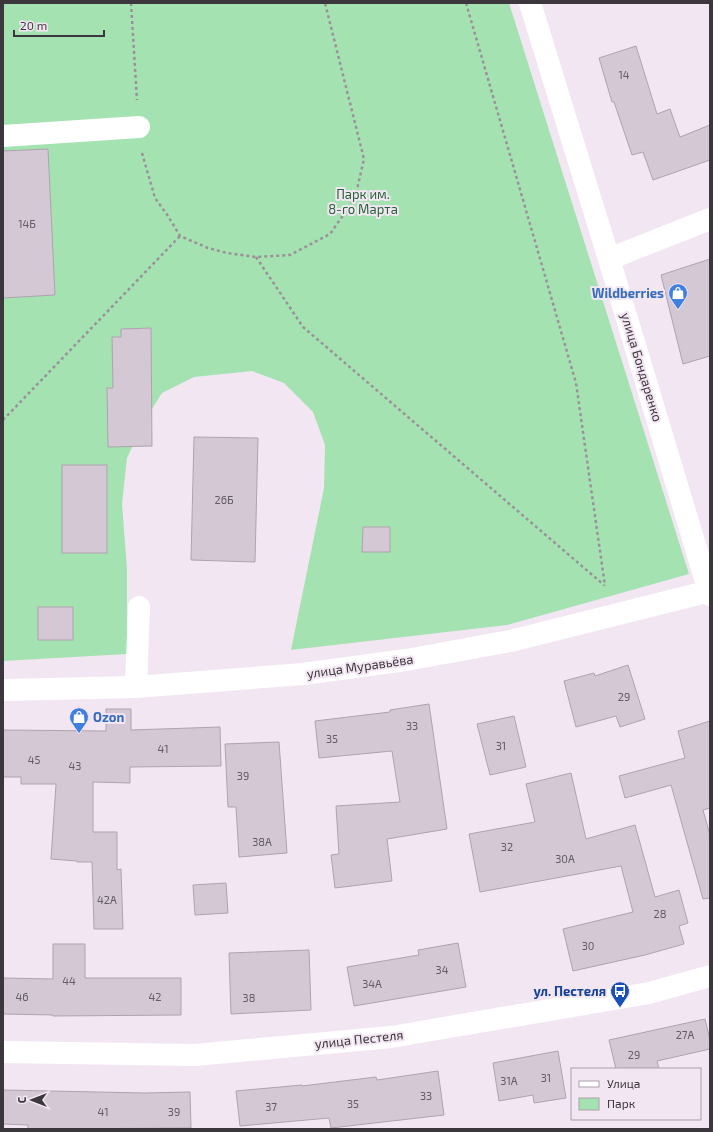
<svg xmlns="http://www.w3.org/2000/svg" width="713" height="1132" viewBox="0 0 713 1132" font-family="'Exo 2',sans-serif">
<rect width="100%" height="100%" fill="#f2e6f2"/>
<path fill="#a5e2b2" d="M3 3H509L689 574 507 625 291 650 324 488 325 445 313 412 284 383 252 371 194 377 162 393 144 422 127 458 122 504 127 569V654L3 661Z"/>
<g fill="#d3c8d4" stroke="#aea3ae">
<path d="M636 46 657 114 670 109 680 137 710 125V160L653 180 643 152 632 155 614 102H612L599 58Z"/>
<path d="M48 149 55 295 3 298V151Z"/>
<path d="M710 259V356L683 364 661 275Z"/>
<path d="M151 328 152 446 108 447 107 388H113L112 337H121V329Z"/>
<path d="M194 437 258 438 255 562 191 560Z"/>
<rect x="62" y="465" width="45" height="88"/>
<path d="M363 527H390V552H362Z"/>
<rect x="38" y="607" width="35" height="33"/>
<path d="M628 665 645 719 620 727 616 716 576 727 564 681 594 673 595 676Z"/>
<path d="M429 704 447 829 387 839 392 881 335 888 331 855 339 854 336 806 400 802 392 751 319 758 315 721 390 712V710Z"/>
<path d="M106 709H131V730L220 727 221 766 130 767V783L93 782V832H117V870L121 869 123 929H94L92 862H77V861L51 859 56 784H21V777H3V730L106 731Z"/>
<path d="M514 716 526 767 490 775 477 724Z"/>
<path d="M710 721V808L703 810 710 835V898L703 899 671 785 625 798 619 776 685 758 678 731Z"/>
<path d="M279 742 287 853 239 857 236 807H228L225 744Z"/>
<path d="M571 773 586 839 635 825 655 897 679 890 688 923 679 926 684 944 645 955 573 971 563 929 633 912 621 866 480 892 469 834 535 822 526 784Z"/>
<path d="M226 883 228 913 195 915 193 885Z"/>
<path d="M458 943 466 987 354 1006 347 967 419 955 418 950Z"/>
<path d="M53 944H85V978H181V1015L53 1016V1015L3 1014V978L53 979Z"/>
<path d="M309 950 311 1010 231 1014 229 953Z"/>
<path d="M705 1019 710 1040V1049L657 1061 659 1069H616L609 1040Z"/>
<path d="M558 1051 566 1098 534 1103 533 1095 499 1101 493 1063Z"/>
<path d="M438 1071 444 1115 331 1128 329 1118 240 1126 236 1091 302 1085V1086L376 1077 377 1080Z"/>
<path d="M3 1090 145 1093 190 1092 191 1128 28 1129V1125L3 1124Z"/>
</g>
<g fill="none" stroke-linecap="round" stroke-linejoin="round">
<g stroke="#9a929a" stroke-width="2.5" stroke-dasharray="3 3" stroke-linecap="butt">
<path d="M131 3 137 100"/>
<path d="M466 3 576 383 605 586"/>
<path d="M142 153 155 198 168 216 180 236 208 248 227 253 256 257 290 255 330 234 355 198 364 159 325 3"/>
<path d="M256 257 303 327 604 585"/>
<path d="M3 420 180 236"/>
</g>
<g stroke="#fff" stroke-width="22">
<path d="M530 3 609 259 710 595"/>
<path d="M3 136 139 127"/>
<path d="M609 259 710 219"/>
<path d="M136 687 139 607"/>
<path d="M3 690 136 687 303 674 406 660 510 641 710 591"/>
<path d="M3 1052 195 1055 391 1037 649 993 710 976"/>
</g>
</g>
<defs>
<g id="shop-pin" transform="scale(1)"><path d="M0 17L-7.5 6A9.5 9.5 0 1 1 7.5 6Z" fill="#3f7fe0" stroke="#f2e6f2"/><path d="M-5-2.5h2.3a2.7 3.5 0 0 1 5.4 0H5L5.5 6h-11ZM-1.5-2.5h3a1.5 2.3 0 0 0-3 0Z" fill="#fff"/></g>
<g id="bus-pin" transform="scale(1)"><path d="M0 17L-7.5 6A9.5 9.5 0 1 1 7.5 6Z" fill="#1a4fb4" stroke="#f2e6f2"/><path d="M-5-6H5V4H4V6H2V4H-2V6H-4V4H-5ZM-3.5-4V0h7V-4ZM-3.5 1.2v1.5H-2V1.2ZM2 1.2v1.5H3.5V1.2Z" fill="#fff"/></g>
</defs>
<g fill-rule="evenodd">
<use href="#shop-pin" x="678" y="293"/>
<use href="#shop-pin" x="79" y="717"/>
<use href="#bus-pin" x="620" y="991"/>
</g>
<g text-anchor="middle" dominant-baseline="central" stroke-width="4" stroke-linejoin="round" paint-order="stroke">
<g font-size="11" fill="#625b62">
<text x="624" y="74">14</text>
<text x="27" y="223">14Б</text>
<text x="224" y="499">26Б</text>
<text x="624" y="696">29</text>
<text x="412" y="725">33</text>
<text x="332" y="738">35</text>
<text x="501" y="745">31</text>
<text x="163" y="748">41</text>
<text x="34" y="759">45</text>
<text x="75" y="765">43</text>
<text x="243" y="775">39</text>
<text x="262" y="841">38А</text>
<text x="507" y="846">32</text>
<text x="565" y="858">30А</text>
<text x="107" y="899">42А</text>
<text x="660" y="913">28</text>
<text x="588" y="945">30</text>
<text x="442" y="969">34</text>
<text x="69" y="980">44</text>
<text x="372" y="983">34А</text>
<text x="22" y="996">46</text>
<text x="155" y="996">42</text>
<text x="249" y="997">38</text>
<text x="685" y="1034">27А</text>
<text x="634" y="1054">29</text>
<text x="546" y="1077">31</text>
<text x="509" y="1080">31А</text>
<text x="426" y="1095">33</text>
<text x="353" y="1103">35</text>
<text x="271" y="1106">37</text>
<text x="103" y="1111">41</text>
<text x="174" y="1111">39</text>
</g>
<g font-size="13" fill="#256136" stroke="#f2e6f2">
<text x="363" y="194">Парк им.<tspan x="363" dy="15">8-го Марта</tspan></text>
</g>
<g font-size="13" font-weight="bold" fill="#366cbe" stroke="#f2e6f2" text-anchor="end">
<text x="664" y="293">Wildberries</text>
<text x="93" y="717" text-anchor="start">Ozon</text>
</g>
<g font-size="13" fill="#3c373c" stroke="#f2e6f2">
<text transform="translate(642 367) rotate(73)">улица Бондаренко</text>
<text transform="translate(360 666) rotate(-8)">улица Муравьёва</text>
<text transform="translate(359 1039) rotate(-6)">улица Пестеля</text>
</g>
<g font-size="13" font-weight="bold" fill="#164399" stroke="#f2e6f2" text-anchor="end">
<text x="606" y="991">ул. Пестеля</text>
</g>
</g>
<rect width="713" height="1132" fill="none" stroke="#3c373c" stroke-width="8"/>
<rect x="571" y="1068" width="130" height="52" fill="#f2e6f2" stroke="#a9a0a9"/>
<rect x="579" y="1081" width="20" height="6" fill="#ffffff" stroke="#a9a0a9"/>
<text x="607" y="1088" font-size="12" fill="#3c373c">Улица</text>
<rect x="579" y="1098" width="20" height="12" fill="#a5e2b2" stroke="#a9a0a9"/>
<text x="607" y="1108" font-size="12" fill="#3c373c">Парк</text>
<g transform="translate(32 1100) rotate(270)" stroke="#f2e6f2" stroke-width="3" paint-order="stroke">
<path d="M0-3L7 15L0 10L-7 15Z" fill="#3c373c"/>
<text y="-6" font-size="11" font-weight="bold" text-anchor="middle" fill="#3c373c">С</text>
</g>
<path d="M14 30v6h90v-6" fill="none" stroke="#3c373c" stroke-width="2"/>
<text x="20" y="30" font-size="12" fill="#3c373c" stroke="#f2e6f2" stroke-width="3" paint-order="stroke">20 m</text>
</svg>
